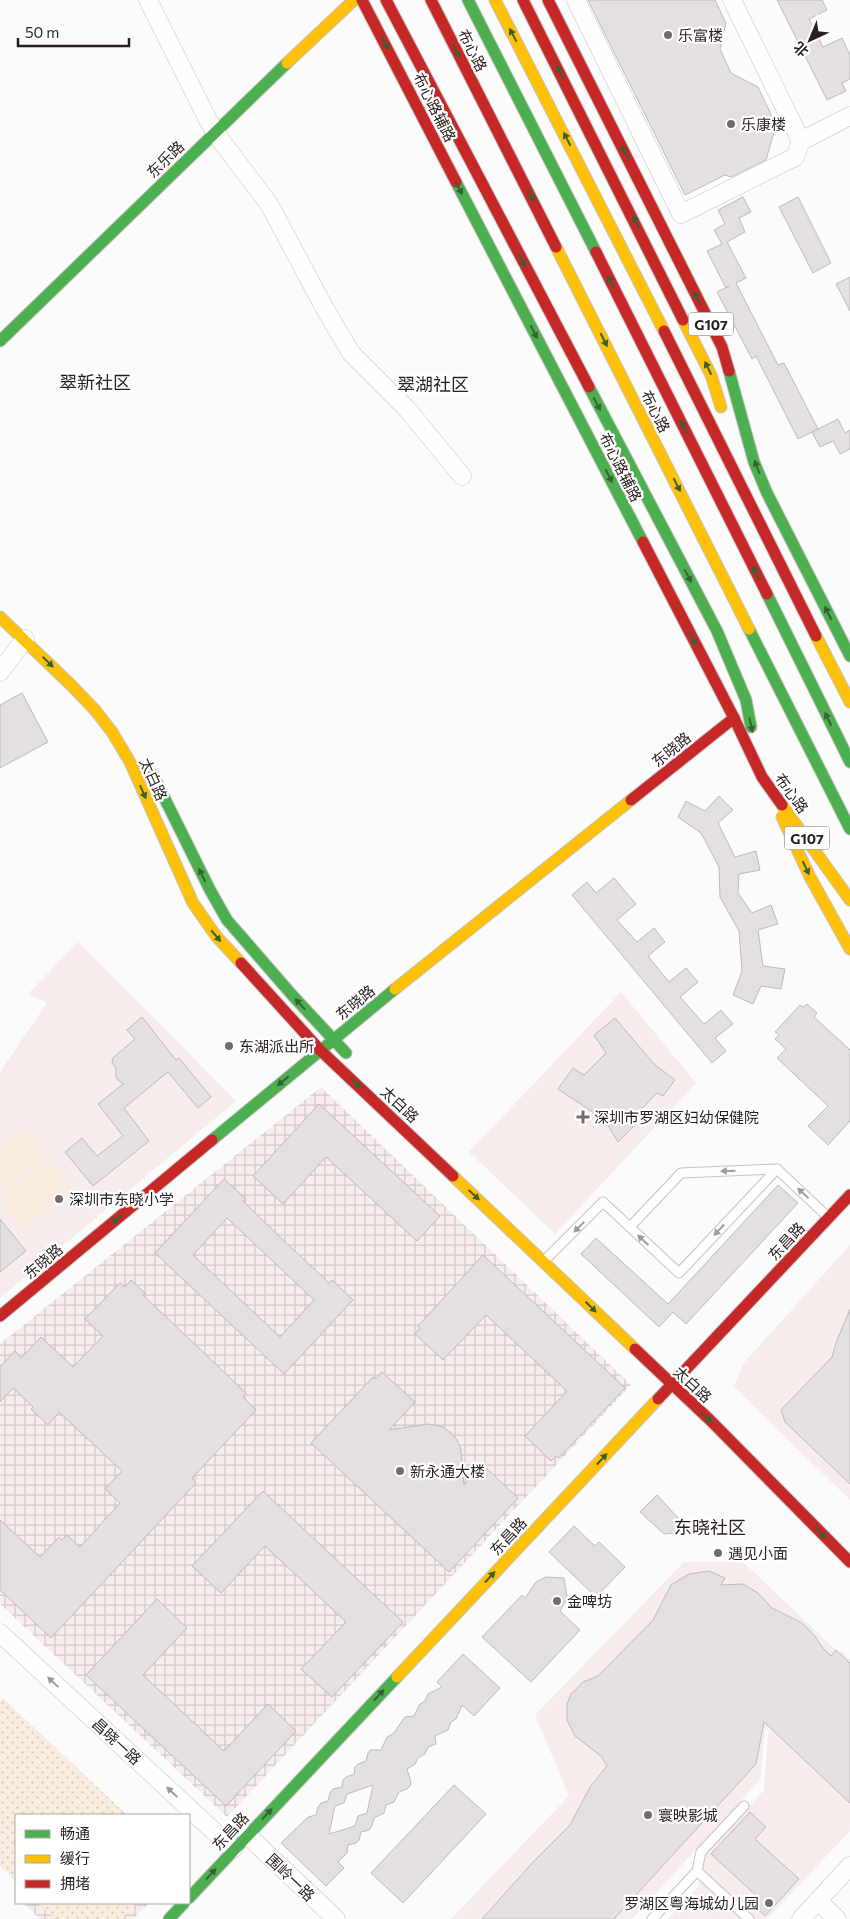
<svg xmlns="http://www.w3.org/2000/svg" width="850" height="1919" viewBox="0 0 850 1919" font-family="Commissioner,'Noto Sans SC',sans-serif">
<defs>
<pattern id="industrial-grid" width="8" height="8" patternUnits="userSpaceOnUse" patternTransform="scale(1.25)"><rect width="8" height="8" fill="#f5eceb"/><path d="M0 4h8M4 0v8" fill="none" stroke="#d2cac9"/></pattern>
<pattern id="grass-dots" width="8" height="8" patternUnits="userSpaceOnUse" patternTransform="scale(1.25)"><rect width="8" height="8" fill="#f9ecde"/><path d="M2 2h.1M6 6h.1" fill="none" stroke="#d5cabe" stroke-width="1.8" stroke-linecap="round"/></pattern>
</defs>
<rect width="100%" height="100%" fill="#fbfbfb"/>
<g fill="#f5eceb">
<path d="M78 942 236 1101 0 1298V1072L47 1003 28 994Z"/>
<path d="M621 992 696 1083 555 1234 469 1152Z"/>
<path d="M850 1245V1500L734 1387 743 1364Z"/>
<path d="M684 1562H743L838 1652 765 1732 760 1780 632 1919H451L569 1796 535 1715Z"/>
<path d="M841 1651 850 1659V1831L767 1919H668L698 1887 706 1854 764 1790 768 1732Z"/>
</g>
<g fill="url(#industrial-grid)">
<path d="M321 1087 631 1385 227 1817 0 1604V1344Z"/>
<path d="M23 1903H149L133 1919H40Z"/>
</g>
<g fill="url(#grass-dots)">
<path d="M3 1698 127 1815H16V1882L0 1866V1702Z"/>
<path d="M38 1903H136L121 1919H56Z"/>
</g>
<g fill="#f9ecde">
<path d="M23 1129 46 1157 0 1194V1147Z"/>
<path d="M48 1160 71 1188 22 1229 0 1202V1199Z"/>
</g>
<g fill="#e4dfe0" stroke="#bfbbbc" fill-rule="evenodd">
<path d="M588 0H715L726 23 720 49 731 73 758 87 776 125 766 160 731 177 725 175 685 195Z"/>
<path d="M777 0H822L827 10 809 19 823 47 842 38 850 55V79L842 83 846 91 827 100Z"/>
<path d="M743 197 751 212 739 218 745 232 727 242 746 278 736 283 778 365 784 363 818 429 798 439 756 356 752 359 717 292 729 286 726 288 707 251 722 244 714 230 725 224 718 210Z"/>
<path d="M798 197 831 263 813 273 779 207Z"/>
<path d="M850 277V311L836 284Z"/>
<path d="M838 419 845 433 850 430V449L840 454 833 441 820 447 812 432Z"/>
<path d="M22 693 48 742 0 768V705Z"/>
<path d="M719 796 733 810 718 823 735 857 756 851 760 870 739 874 738 893 752 913 771 905 778 924 758 930 763 966 785 969 781 989 761 986 753 1004 733 995 742 971 739 931 720 897 719 867 701 833 678 817 686 801 705 811Z"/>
<path d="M614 878 636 904 617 920 637 942 654 928 665 942 648 956 669 982 686 968 698 982 680 997 704 1024 721 1010 733 1024 715 1038 726 1051 712 1063 572 895 587 882 596 893Z"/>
<path d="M807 1004 817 1013 814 1017 850 1050V1121L828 1145 808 1126 828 1106 777 1058 786 1049 775 1039 779 1035 775 1032 800 1005 803 1007Z"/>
<path d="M142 1017 176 1060 179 1058 211 1097 198 1108 168 1072 124 1108 149 1141 93 1186 65 1152 82 1138 97 1156 123 1136 98 1104 123 1084 116 1078V1068L112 1063 113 1058 135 1039 127 1030Z"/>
<path d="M615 1018 654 1064 675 1080 663 1096 657 1093 629 1122 633 1127 618 1142 607 1124 594 1113 558 1089 573 1068 584 1075 606 1053 594 1035Z"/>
<path d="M319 1104 440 1216 417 1241 326 1157 283 1204 253 1176Z"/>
<path d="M224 1179 246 1199 243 1201 280 1237 329 1283 332 1280 353 1300 284 1374 155 1253ZM227 1218 314 1300 280 1337 193 1255Z"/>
<path d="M778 1185 798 1203 686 1324 673 1312 659 1327 581 1254 596 1238 668 1304Z"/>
<path d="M0 1219 26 1251 0 1272Z"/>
<path d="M483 1255 625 1388 559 1458 556 1456 551 1461 525 1436 567 1391 486 1315 443 1360 415 1334 420 1328 418 1326Z"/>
<path d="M131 1280 145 1293 143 1295 246 1393 243 1397 256 1410 192 1478 196 1483 51 1638 0 1590V1520L40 1557 59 1537 62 1540 67 1535 80 1547 120 1503 105 1489 122 1471 59 1412 48 1425 31 1409 33 1407 13 1388 0 1402V1367L15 1351 21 1358 41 1337 73 1367 103 1336 85 1319 120 1283 125 1287Z"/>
<path d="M850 1309V1484L785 1422 781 1410 832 1357 836 1343Z"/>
<path d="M382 1372 415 1402 389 1430 428 1424 443 1427 451 1433 457 1440 461 1450 464 1485 483 1465 518 1498 449 1572 311 1443 373 1377 376 1379Z"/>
<path d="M263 1491 403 1622 332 1697 301 1669 346 1622 265 1546 221 1593 192 1566Z"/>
<path d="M657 1495 679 1519 680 1524 674 1533 664 1534 640 1512Z"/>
<path d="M574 1526 595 1546 599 1542 625 1567 596 1597 549 1552Z"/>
<path d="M709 1571 725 1578 721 1585 743 1584 758 1593 772 1608 802 1623 814 1635 822 1647 831 1656 836 1650 850 1663V1803L764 1722 756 1764 614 1919H482L533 1862 570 1825 590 1787 607 1766 601 1756 575 1736 567 1720V1704L571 1694 583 1682 598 1676 653 1620 671 1585 689 1574Z"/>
<path d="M546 1577 564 1578 567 1596 565 1602 560 1611 580 1630 531 1682 482 1637 522 1595 525 1598 536 1582Z"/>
<path d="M157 1599 187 1628 143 1675 224 1751 268 1704 296 1731 226 1806 86 1675Z"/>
<path d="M463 1654 500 1688 474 1716 462 1705 456 1719 451 1722 448 1730 435 1736 436 1744 428 1747 425 1754 418 1758 415 1764 407 1769 411 1782 410 1786 407 1789 399 1792 394 1802 386 1805 384 1813 374 1818 372 1826 369 1830 361 1832 359 1840 356 1843 348 1845 347 1853 338 1862 344 1868 326 1886 281 1843 308 1817 316 1815 318 1807 321 1803 328 1801 330 1793 333 1789 342 1787 343 1780 346 1777 354 1774 355 1767 358 1764 366 1761 368 1753 370 1750H381L387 1737 393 1734 405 1717 414 1716 420 1704 425 1701 428 1694 442 1687 437 1682ZM373 1785 367 1813 358 1816 355 1826 329 1834 335 1806 344 1803 347 1794Z"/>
<path d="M454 1785 486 1814 403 1903 371 1873Z"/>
<path d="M750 1812 766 1827 755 1839 799 1879 765 1916 752 1904 758 1897 711 1854Z"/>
</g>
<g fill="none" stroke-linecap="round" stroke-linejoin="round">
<g stroke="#c8c3c3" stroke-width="11">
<g id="lane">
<path d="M630 1227 681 1173 777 1169 828 1217"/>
<path d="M545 1260 603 1202 679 1273 777 1169"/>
<path d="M697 1871 749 1919"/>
<path d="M652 1919 697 1871 701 1852 744 1806"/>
</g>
</g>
<g stroke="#c8c3c3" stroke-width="19">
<g id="street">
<path d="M148 0 208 120 222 142 269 204 325 309 351 353 407 409 462 476"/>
<path d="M576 0 681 214 795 157 801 141 850 116"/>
<path d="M732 0 801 141"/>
<path d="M0 672 25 639"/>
<path d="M0 1633 233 1849"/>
<path d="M247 1835 336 1919"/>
<path d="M818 1901 837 1919"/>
<path d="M801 1919 850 1866"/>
</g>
</g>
<g stroke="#c8c3c3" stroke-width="13">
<g id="fast">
<path d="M468 0 596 252"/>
<path d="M456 182 643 542"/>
<path d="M0 341 287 63"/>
<path d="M729 371 754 462 767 493 850 656"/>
<path d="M589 387 717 631 746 700 751 727"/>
<path d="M767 594 850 762"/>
<path d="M749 629 850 829"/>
<path d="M153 775 210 890 227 920 293 996 346 1053"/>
<path d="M212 1140 395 989"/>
<path d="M189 1898 397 1677"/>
<path d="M169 1919 184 1903"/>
</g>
</g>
<g stroke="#c8c3c3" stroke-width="13">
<g id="slow">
<path d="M495 0 664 331"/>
<path d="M287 63 354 0"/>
<path d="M556 247 749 629"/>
<path d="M683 320 711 375 721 407"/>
<path d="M0 617 71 685 95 710 112 732 130 762 193 903 216 936 241 963"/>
<path d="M816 636 850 702"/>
<path d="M782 805 850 900"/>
<path d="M782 817 810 877 850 949"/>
<path d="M395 989 631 800"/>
<path d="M453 1176 635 1349"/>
<path d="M397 1677 658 1399"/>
</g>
</g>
<g stroke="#c8c3c3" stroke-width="13">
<g id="jam">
<path d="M362 0 456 182"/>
<path d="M386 0 589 387"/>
<path d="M431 0 556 247"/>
<path d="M523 0 683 320"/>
<path d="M548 0 722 347 729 371"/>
<path d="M596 252 767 594"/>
<path d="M664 331 816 636"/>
<path d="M643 542 734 718 762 777 782 805"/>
<path d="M631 800 734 718"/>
<path d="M241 963 320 1050 453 1176"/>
<path d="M0 1316 212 1140"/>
<path d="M635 1349 711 1421 850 1562"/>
<path d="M658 1399 850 1195"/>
</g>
</g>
<use href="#lane" stroke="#fefefe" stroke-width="9"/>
<use href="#street" stroke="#fefefe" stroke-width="18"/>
<use href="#fast" stroke="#4caf50" stroke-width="11"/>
<use href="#slow" stroke="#ffc107" stroke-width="11"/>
<use href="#jam" stroke="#c62828" stroke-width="11"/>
</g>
<defs><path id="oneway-solid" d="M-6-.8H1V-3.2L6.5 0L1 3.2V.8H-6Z" transform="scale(1.25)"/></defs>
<g fill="#396034">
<use href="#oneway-solid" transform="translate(513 35) rotate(-118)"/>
<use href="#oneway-solid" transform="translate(385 43) rotate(63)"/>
<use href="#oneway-solid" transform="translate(456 51) rotate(63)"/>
<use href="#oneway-solid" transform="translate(560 72) rotate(-117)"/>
<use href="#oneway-solid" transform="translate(567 139) rotate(-117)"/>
<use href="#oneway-solid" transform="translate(625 152) rotate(-117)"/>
<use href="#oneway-solid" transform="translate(459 188) rotate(63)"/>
<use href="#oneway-solid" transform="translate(531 195) rotate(63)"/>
<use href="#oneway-solid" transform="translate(636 222) rotate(-116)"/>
<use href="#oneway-solid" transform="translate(522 260) rotate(62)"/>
<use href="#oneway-solid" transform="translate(611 282) rotate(-117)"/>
<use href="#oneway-solid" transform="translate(697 298) rotate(-117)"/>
<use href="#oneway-solid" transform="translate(534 332) rotate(63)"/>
<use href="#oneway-solid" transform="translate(604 340) rotate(63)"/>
<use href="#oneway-solid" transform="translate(708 368) rotate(-116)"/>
<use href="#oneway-solid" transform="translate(597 404) rotate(62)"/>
<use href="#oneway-solid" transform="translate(684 427) rotate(-116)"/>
<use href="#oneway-solid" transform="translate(757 467) rotate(-111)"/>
<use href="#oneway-solid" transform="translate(609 476) rotate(63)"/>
<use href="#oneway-solid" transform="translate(677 485) rotate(63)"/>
<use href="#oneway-solid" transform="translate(756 573) rotate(-116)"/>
<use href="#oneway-solid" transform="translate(688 576) rotate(62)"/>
<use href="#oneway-solid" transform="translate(828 613) rotate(-117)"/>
<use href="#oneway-solid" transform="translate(693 639) rotate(63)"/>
<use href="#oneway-solid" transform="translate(48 662) rotate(44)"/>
<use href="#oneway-solid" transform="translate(828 719) rotate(-116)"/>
<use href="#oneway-solid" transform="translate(751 725) rotate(78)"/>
<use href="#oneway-solid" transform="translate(143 792) rotate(66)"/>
<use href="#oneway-solid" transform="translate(806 868) rotate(64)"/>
<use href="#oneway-solid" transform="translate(202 875) rotate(-116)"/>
<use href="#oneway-solid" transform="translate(216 936) rotate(50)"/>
<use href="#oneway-solid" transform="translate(300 1004) rotate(-132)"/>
<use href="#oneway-solid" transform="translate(283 1081) rotate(140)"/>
<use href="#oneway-solid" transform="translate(356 1083) rotate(43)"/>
<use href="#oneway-solid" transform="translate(474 1195) rotate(43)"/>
<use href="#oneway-solid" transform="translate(117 1219) rotate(140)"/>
<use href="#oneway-solid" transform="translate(591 1307) rotate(44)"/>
<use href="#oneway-solid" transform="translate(707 1418) rotate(43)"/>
<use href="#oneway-solid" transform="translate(602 1459) rotate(-47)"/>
<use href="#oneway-solid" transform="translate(821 1533) rotate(45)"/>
<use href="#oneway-solid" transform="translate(490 1577) rotate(-47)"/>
<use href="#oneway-solid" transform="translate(379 1695) rotate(-47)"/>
<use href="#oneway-solid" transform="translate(267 1814) rotate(-47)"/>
<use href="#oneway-solid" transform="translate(211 1874) rotate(-48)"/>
</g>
<g fill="#9e9a99">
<use href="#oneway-solid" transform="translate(728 1171) rotate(178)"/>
<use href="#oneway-solid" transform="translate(803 1193) rotate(-137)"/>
<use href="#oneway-solid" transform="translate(579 1227) rotate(135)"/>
<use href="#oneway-solid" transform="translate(719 1230) rotate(133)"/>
<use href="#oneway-solid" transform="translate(643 1240) rotate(-137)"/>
<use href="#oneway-solid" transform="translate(53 1682) rotate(-137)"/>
<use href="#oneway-solid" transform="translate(172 1792) rotate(-137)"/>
</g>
<g fill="#726c6b" stroke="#fff" stroke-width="2">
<circle cx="668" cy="35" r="5"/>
<circle cx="731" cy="124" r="5"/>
<circle cx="229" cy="1046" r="5"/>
<path d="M580.5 1109.5h5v5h5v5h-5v5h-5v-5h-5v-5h5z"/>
<circle cx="59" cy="1199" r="5"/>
<circle cx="400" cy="1471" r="5"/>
<circle cx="718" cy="1553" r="5"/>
<circle cx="557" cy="1601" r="5"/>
<circle cx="648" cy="1815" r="5"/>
<circle cx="769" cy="1903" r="5"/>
</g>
<g text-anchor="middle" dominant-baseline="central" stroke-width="4.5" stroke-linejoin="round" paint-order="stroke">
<g fill="#fff" stroke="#696262" stroke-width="1">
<rect x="688.5" y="312.5" width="45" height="23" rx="4"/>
<rect x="784.5" y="826.5" width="45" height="23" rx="4"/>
</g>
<g font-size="14" font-weight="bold" fill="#291f1e">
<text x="711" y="324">G107</text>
<text x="807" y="838">G107</text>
</g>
<g font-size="15" fill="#291f1e" stroke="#fff" text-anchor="start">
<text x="678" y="35">乐富楼</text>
<text x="741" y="124">乐康楼</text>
<text x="239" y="1046">东湖派出所</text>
<text x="594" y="1117">深圳市罗湖区妇幼保健院</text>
<text x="69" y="1199">深圳市东晓小学</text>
<text x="410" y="1471">新永通大楼</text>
<text x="728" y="1553">遇见小面</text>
<text x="567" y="1601">金啤坊</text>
<text x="658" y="1815">寰映影城</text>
<text x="759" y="1903" text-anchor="end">罗湖区粤海城幼儿园</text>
</g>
<g font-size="15" fill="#291f1e" stroke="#fff">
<text transform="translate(473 50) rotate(63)">布心路</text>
<text transform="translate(435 107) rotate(63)">布心路辅路</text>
<text transform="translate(165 159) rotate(-44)">东乐路</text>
<text transform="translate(656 411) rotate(63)">布心路</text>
<text transform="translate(621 467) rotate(63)">布心路辅路</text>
<text transform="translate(671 749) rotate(-39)">东晓路</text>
<text transform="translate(154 779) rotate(66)">太白路</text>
<text transform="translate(792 793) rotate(54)">布心路</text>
<text transform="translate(355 1002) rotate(-39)">东晓路</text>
<text transform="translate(400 1104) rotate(43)">太白路</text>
<text transform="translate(786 1241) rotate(-47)">东昌路</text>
<text transform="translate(43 1261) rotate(-40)">东晓路</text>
<text transform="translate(693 1384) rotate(43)">太白路</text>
<text transform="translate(508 1536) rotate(-47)">东昌路</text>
<text transform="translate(117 1741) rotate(43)">昌晓一路</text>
<text transform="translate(230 1831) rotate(-47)">东昌路</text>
<text transform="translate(291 1877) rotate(44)">围岭一路</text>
</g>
<g font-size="18" fill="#291f1e" stroke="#fff">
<text x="95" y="382">翠新社区</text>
<text x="433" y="384">翠湖社区</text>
<text x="710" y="1527">东晓社区</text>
</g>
</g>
<rect x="15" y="1814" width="175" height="90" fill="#ffffff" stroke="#a9a5a5"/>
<rect x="25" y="1830" width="25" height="8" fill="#4caf50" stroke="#a9a5a5"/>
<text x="60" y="1839" font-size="15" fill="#291f1e">畅通</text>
<rect x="25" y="1855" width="25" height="8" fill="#ffc107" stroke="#a9a5a5"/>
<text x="60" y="1864" font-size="15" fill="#291f1e">缓行</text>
<rect x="25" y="1880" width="25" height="8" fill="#c62828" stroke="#a9a5a5"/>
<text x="60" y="1889" font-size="15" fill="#291f1e">拥堵</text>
<g transform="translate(810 40) rotate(224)" stroke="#ffffff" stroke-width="4" paint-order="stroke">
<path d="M0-4L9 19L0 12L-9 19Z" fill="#291f1e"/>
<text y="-8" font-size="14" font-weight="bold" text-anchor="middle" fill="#291f1e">北</text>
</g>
<path d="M18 38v8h111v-8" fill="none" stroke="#291f1e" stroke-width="2.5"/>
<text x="25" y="38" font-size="15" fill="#291f1e" stroke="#ffffff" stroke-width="4" paint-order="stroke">50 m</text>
</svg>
